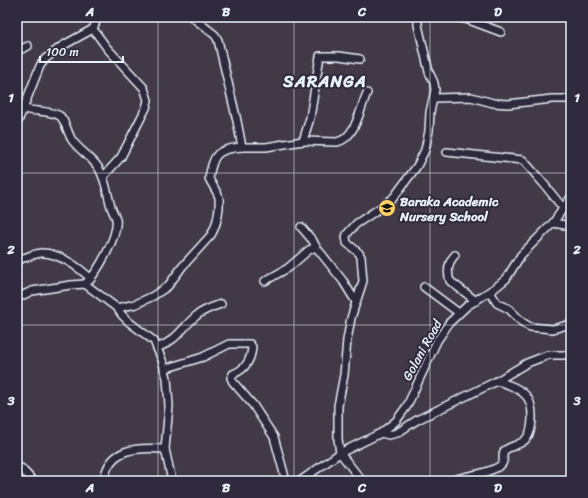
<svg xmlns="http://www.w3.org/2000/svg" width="588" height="498" viewBox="0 0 588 498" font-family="Sriracha,sans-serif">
<rect width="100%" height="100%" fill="#423946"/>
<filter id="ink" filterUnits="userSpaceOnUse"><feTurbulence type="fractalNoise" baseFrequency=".025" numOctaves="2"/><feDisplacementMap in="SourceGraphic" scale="8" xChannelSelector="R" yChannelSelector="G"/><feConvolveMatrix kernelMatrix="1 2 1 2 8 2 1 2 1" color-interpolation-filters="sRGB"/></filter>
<g filter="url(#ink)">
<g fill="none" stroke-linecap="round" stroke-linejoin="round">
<g stroke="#e8f1f8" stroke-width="10">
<g id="minor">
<path d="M452 17 466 19 501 32"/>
<path d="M93 29 107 48 144 88 148 100 146 108 121 157 103 177"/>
<path d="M17 51 28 46"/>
<path d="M434 98 471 97 493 103 508 104 552 99H571"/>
<path d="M24 109C35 112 50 110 60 116 65 120 68 134 72 140 79 150 91 157 98 167 106 179 107 193 111 207 112 211 115 215 116 219 119 235 97 274 85 284"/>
<path d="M17 124 40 66 45 59 62 46 93 29 98 17"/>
<path d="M303 141 337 142C356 138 360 108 367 93"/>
<path d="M242 147H266L303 141 310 118 320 56H339L360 59"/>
<path d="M447 152 523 160 543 183 563 208"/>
<path d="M553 223 571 226"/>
<path d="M301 227 313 241 316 247"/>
<path d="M455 255C448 262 447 272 450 281L476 301"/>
<path d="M17 260C25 258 33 254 41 253 58 252 80 268 91 279"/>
<path d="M265 281 288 268 309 250 316 247 343 281 356 302"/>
<path d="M424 287 459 313"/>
<path d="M490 292 497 303 509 309 522 322 530 327 553 329 571 324"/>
<path d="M17 298 32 291 71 285 85 284 117 308 122 315 129 322 154 341 162 360 167 378 169 406 165 449 172 481"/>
<path d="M117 308 136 304 153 296 168 286 182 267 211 235C217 225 220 209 219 198 218 192 211 184 209 178 213 154 217 149 242 147L237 121 218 40 215 35 192 17"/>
<path d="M157 348C176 341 182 328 196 316 203 310 212 307 221 304"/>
<path d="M164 369 203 357 229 344H250L252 347C251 360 246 369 233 374L231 378 233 382 253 405 274 437 286 481"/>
<path d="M381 433 389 435 397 433 417 420 497 381 527 363 548 355H571"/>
<path d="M17 468H21L33 481"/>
<path d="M17 472 21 481"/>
<path d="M104 481C108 447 138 447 165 449"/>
<path d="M300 481 340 453 381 433 396 421 407 406 437 341 449 323 467 306 495 288 506 279 521 255 553 223 571 197"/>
<path d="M362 481 340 453 338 439V406L344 375 347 340 351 318 363 281 361 257 359 253 347 243 346 237 347 234 356 224 386 204 394 197 417 166 425 150 429 131 430 112 435 90 434 83 429 72 418 25V17"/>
<path d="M451 481C466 475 484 475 498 467 507 462 501 457 504 451 507 447 520 445 525 440 534 432 534 406 527 397 520 388 507 384 497 381"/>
</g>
</g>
<use href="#minor" stroke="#2f2a3d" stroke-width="7"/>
</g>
</g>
<path fill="none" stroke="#e8f1f8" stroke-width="1" stroke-opacity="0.55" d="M158 17V481M294 17V481M430 17V481M17 173H571M17 325H571"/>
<defs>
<g id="school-disc" transform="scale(0.9)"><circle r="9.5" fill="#ffd166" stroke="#2f2a3d"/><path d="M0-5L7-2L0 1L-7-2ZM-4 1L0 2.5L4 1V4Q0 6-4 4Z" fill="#111"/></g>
</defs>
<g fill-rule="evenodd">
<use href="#school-disc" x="387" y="208"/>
</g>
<g text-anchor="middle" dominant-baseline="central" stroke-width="4" stroke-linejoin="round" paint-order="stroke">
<g font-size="13" font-weight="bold" fill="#e8f1f8" stroke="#2f2a3d" text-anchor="start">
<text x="400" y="201">Baraka Academic<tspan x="400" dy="15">Nursery School</tspan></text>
</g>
<g font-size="13" fill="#e8f1f8" stroke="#2f2a3d">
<text transform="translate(422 350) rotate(-61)">Golani Road</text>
</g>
<g font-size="17" font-weight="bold" letter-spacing="1" fill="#e8f1f8" stroke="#2f2a3d">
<text x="325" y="81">SARANGA</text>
</g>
</g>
<rect width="588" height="498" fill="none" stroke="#2f2a3d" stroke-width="44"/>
<path d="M40 56v6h83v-6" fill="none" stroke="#e8f1f8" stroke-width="2"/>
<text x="46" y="56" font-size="12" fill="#e8f1f8" stroke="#2f2a3d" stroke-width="3" paint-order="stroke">100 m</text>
<rect x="22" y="22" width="544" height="454" fill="none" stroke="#e8f1f8" stroke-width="1.5"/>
<g font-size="13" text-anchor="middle" font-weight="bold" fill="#e8f1f8">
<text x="90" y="16">A</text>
<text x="226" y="16">B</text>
<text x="362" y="16">C</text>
<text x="498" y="16">D</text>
<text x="11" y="102">1</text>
<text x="577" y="102">1</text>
<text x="11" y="254">2</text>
<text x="577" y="254">2</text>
<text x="11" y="405">3</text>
<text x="577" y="405">3</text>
<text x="90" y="492">A</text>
<text x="226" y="492">B</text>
<text x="362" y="492">C</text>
<text x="498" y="492">D</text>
</g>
</svg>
